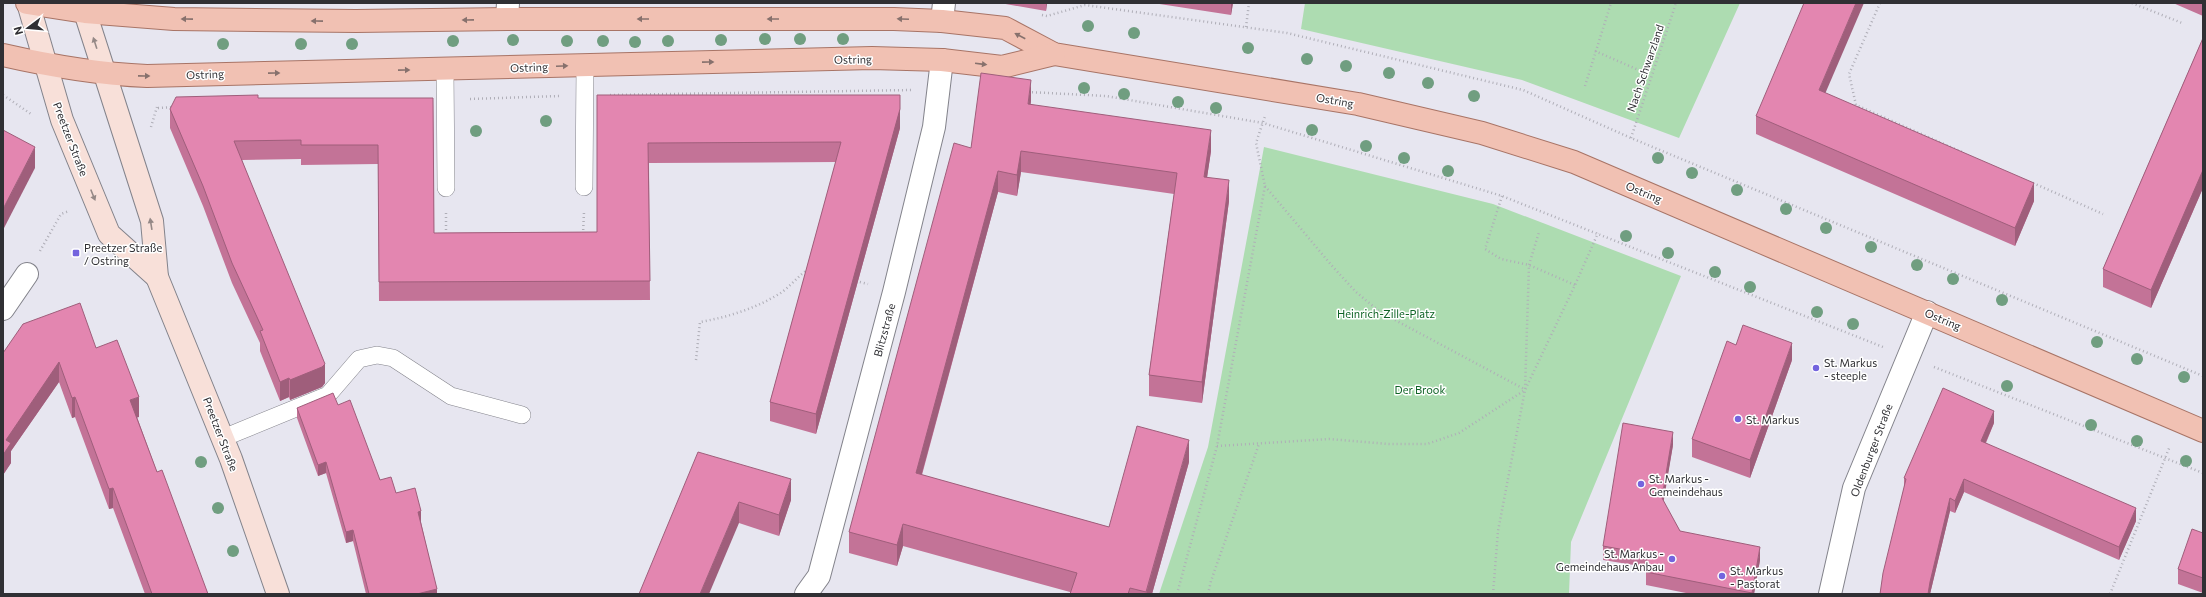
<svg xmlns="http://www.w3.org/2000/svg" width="2206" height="597" viewBox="0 0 2206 597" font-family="Commissioner,sans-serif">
<rect width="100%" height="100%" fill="#e7e6f0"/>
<g fill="#addcb1">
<path d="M1305 3H1740L1679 138 1522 80 1301 29Z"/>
<path d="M1264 147 1493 204 1681 276 1571 542 1569 594H1159L1208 447Z"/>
</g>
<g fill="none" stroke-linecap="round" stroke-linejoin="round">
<g stroke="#83838b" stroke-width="18">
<g id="service">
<path d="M445 69 446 188"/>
<path d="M584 187 585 66"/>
<path d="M223 438 328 395 359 359 377 355 393 358 451 396 522 415"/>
</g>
</g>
<g stroke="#83838b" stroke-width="24">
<g id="minor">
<path d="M507 19 508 3"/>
<path d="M942 21 944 3"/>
<path d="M3 309 27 274"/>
<path d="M806 594 819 576 894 292 934 127 942 60"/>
<path d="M1830 594 1854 488 1927 312"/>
</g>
</g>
<g stroke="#83838b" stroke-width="24">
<g id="secondary">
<path d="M28 3 62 120 109 234 157 277"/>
<path d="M85 12 152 221 157 277 231 459 278 594"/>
</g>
</g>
<g stroke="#a87466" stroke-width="24">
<g id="primary">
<path d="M27 3 85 12 174 19 356 21 507 19H894L942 21 1005 28 1054 54 1358 104 1482 133 1574 162 2203 431"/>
<path d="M3 55C51 66 98 74 147 76L872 58 942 60 1002 67 1054 54"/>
</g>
</g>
<g stroke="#afaeb7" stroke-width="2.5" stroke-dasharray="1 3" stroke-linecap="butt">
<path d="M1880 3 1849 74 1856 105 1962 152"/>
<path d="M2132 3 2182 23"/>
<path d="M1042 15 1047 16 1085 5 1287 33 1523 90 1631 138 2203 376"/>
<path d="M1246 27 1249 3"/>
<path d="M1595 51 1650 75"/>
<path d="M1585 86 1611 3"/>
<path d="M1028 92 1106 96 1263 123 1502 196 1883 347"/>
<path d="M3 95 31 114"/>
<path d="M610 95 911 90"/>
<path d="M470 99 559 96"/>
<path d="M158 108 173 107"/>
<path d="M151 127 157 107"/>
<path d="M1631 138 1676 3"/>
<path d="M2033 183 2103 214"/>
<path d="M1265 186 1333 267 1356 292 1380 312 1524 389"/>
<path d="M1502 196 1485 249 1501 259 1529 265 1575 285"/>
<path d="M446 213V235"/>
<path d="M583 234 584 212"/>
<path d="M40 251 61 214 69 211"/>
<path d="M856 281 868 284"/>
<path d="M696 360 700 322C728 317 754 309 779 294 789 288 797 277 807 270"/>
<path d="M1934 367 2203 473"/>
<path d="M1217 446 1329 439 1389 444H1427L1459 433 1525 390 1575 285 1598 233"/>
<path d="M1177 594 1217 446 1237 337 1265 186 1256 143 1265 116"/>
<path d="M1208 594 1211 581 1259 444"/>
<path d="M1493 594 1498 531 1525 390 1529 265 1539 232"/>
<path d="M2110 594 2170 446"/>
</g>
<use href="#service" stroke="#fff" stroke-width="17"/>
<use href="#minor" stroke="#fff" stroke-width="22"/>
<use href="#secondary" stroke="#f8e0d9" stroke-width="22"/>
<use href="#primary" stroke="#f1c1b3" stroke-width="22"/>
</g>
<g fill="#709e80">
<circle cx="1088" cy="26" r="6"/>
<circle cx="1134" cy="33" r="6"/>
<circle cx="765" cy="39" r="6"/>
<circle cx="800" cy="39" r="6"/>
<circle cx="843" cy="39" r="6"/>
<circle cx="513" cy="40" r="6"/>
<circle cx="721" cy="40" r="6"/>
<circle cx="453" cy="41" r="6"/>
<circle cx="567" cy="41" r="6"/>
<circle cx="603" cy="41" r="6"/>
<circle cx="668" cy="41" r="6"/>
<circle cx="635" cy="42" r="6"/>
<circle cx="223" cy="44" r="6"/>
<circle cx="301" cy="44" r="6"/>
<circle cx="352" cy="44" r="6"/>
<circle cx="1248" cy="48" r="6"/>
<circle cx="1307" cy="59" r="6"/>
<circle cx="1346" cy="66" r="6"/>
<circle cx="1389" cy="73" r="6"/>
<circle cx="1428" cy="83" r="6"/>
<circle cx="1084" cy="88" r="6"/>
<circle cx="1124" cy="94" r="6"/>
<circle cx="1474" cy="96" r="6"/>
<circle cx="1178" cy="102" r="6"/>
<circle cx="1216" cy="108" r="6"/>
<circle cx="546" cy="121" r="6"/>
<circle cx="1312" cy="130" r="6"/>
<circle cx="476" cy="131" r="6"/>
<circle cx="1366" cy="146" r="6"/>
<circle cx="1404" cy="158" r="6"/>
<circle cx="1658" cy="158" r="6"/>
<circle cx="1448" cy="171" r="6"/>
<circle cx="1692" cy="173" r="6"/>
<circle cx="1737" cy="190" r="6"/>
<circle cx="1786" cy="209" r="6"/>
<circle cx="1826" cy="228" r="6"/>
<circle cx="1626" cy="236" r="6"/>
<circle cx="1871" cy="247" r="6"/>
<circle cx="1668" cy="253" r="6"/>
<circle cx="1917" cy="265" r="6"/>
<circle cx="1715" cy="272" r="6"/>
<circle cx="1953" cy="279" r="6"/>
<circle cx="1750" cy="287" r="6"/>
<circle cx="2002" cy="300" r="6"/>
<circle cx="1817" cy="312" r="6"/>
<circle cx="1853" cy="324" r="6"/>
<circle cx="2097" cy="342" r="6"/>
<circle cx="2137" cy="359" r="6"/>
<circle cx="2184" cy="377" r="6"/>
<circle cx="2007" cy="386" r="6"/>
<circle cx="2091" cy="425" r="6"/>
<circle cx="2137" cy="441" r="6"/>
<circle cx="2186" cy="461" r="6"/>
<circle cx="201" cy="462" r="6"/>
<circle cx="218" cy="508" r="6"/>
<circle cx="233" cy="551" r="6"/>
</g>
<g fill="#c37397">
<path d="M1000 3H1047L1046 11Z"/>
<path d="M1153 3H1233L1231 15Z"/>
<path d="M2173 3H2203V16Z"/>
<path d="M2203 38V188L2151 308 2103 287V269Z"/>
<path d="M1825 93 2034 201 2015 246 1756 134V116Z"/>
<path d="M597 95 900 128 816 434 770 421V402L836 162 649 163 650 300 379 301 378 164 301 165V159L242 160 325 383 322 387 290 400 289 397 280 401 260 351V343L232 283 203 206 170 128V109L258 98H433L434 233 597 232Z"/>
<path d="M1031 101 1030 105 1211 151 1207 177 1229 201 1202 403 1149 396V375L1174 194 1021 172 1017 196 998 192 922 475 1109 527 1189 462 1152 594H1070V592L903 546 897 566 849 553V532L971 148Z"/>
<path d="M96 348 139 417H137L157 472 208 594H145L113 508 109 509 75 417 72 418 59 382 11 451V463L3 475V353Z"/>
<path d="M1792 360 1750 478 1692 457V439Z"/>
<path d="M338 405 380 480 396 493 421 522 437 594H366L353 541 346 543 326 473 318 476 297 418V408Z"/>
<path d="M1994 423 1986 443 2136 521 2119 560 1964 492 1955 513 1950 511 1930 594H1880L1904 488V478Z"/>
<path d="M1673 445 1663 501 1680 531 1760 560 1754 594H1691L1646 585V567L1603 560V546Z"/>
<path d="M698 452 791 500 779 536 739 523Z"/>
<path d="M2203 533V593L2178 584V569Z"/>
</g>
<g fill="#9f5e7b">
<path d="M1046 3H1047L1046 11Z"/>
<path d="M1231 3H1233L1231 15Z"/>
<path d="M1856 3H1864L1819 108V90Z"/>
<path d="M1031 80V101L1028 125V104Z"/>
<path d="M900 95V128L816 434V414Z"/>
<path d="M1211 130V151L1204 198V177Z"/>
<path d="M35 147V168L3 230V209Z"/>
<path d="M1021 151V172L1017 196V175Z"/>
<path d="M2203 170V188L2151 308V290Z"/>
<path d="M998 171V192L916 495V473Z"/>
<path d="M1229 180V201L1202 403V382Z"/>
<path d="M2034 183V201L2015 246V228Z"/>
<path d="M1792 343V360L1750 478V460Z"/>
<path d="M59 362V382L11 451V463L3 475V455L6 440Z"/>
<path d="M325 364V383L322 387 290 400V380Z"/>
<path d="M289 378V397L280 401V382Z"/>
<path d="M75 397V417L72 418V398Z"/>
<path d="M139 397V417L130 420V400Z"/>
<path d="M1994 411V423L1981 453V441Z"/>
<path d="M1673 432V445L1662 511V498Z"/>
<path d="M1189 440V462L1152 594H1146Z"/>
<path d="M326 462V473L318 476V465Z"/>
<path d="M791 479V500L779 536V515Z"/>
<path d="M1964 479V492L1955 513V501Z"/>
<path d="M113 488V508L109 509V489Z"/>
<path d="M1950 498V511L1930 594H1928L1930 582Z"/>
<path d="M739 502V523L709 594H700Z"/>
<path d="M2136 508V521L2119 560V547Z"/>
<path d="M421 511V522L418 523V512Z"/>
<path d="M903 524V546L897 566V545Z"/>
<path d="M353 530V541L346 543V532Z"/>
<path d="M1760 547V560L1754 594H1752Z"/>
<path d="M437 589V594H417Z"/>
</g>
<g fill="#e386b0" stroke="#9f5e7b">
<path d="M1804 3H1856L1819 90 2034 183 2015 228 1756 116Z"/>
<path d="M2203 38V170L2151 290 2103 269Z"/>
<path d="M981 73 1031 80 1028 104 1211 130 1204 177 1229 180 1202 382 1149 375 1177 173 1021 151 1017 175 998 171 916 473 1109 527 1137 426 1189 440 1146 592 1130 588 1128 594H1070L1077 573 903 524 897 545 849 532 954 143 971 148Z"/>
<path d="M258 95V98H433L434 233 597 232V95H900V109L816 414 770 402 841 142 648 143 650 281 379 282 378 145H301V140L234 141 325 364 322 367 290 380 289 378 280 382 260 331 263 330 232 263 203 186 170 109 176 97Z"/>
<path d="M3 130 35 147 3 209Z"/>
<path d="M80 303 96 348 117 340 139 397 130 400 157 472 162 470 208 594H152L113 488 109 489 75 397 72 398 59 362 6 440 11 443 3 455V353L23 324Z"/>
<path d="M1743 325 1792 343 1750 460 1692 439 1727 341 1736 345Z"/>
<path d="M1943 388 1994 411 1981 441 2136 508 2119 547 1964 479 1955 501 1950 498 1930 582 1928 594H1880L1883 573 1906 479 1904 478Z"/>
<path d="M333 393 338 405 350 400 380 480 391 477 396 493 415 488 421 511 418 512 437 589 417 594H369L353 530 346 532 326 462 318 465 297 408Z"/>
<path d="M1623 423 1673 432 1662 498 1680 531 1760 547 1752 593 1646 572 1647 554 1603 546Z"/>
<path d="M698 452 791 479 779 515 739 502 700 594H639Z"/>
<path d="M2192 529 2203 533V578L2178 569Z"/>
</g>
<defs><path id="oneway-solid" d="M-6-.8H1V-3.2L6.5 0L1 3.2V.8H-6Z"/></defs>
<g fill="#87716d">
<use href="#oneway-solid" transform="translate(187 19) rotate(-179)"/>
<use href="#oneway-solid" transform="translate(643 19) rotate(180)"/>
<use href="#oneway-solid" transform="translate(773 19) rotate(180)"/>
<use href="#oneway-solid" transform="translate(903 19) rotate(-177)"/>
<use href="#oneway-solid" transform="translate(468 20) rotate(179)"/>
<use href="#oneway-solid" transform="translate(317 21) rotate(-179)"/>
<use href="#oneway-solid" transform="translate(1020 36) rotate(-152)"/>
<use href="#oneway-solid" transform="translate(708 62) rotate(-1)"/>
<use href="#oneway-solid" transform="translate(981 64) rotate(7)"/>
<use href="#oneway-solid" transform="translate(562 66) rotate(-2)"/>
<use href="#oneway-solid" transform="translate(404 70) rotate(-1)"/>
<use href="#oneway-solid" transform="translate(274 73) rotate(-1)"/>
<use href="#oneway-solid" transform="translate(144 76) rotate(1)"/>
</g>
<g fill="#948886">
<use href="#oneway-solid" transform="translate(95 43) rotate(-108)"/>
<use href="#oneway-solid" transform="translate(93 195) rotate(68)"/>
<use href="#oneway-solid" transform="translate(151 224) rotate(-99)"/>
</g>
<g fill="#7464de" stroke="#fff" stroke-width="1.5">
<rect x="72" y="249" width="8" height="8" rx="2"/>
<circle cx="1816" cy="368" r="4"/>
<circle cx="1738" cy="419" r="4"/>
<circle cx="1641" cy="484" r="4"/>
<circle cx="1672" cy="559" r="4"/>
<circle cx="1722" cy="576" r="4"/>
</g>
<g text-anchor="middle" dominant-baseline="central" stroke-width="3" stroke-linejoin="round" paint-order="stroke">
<g font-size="11" fill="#303034" stroke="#fff">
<text transform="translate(853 59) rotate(-1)">Ostring</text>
<text transform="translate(529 67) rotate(-2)">Ostring</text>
<text transform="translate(1645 68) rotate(-71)">Nach Schwarzland</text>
<text transform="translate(205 74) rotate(-2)">Ostring</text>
<text transform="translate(1335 100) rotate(10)">Ostring</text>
<text transform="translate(71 139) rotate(69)">Preetzer Straße</text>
<text transform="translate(1644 192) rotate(23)">Ostring</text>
<text transform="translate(1943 319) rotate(23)">Ostring</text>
<text transform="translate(884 330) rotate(-75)">Blitzstraße</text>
<text transform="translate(221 434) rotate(69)">Preetzer Straße</text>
<text transform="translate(1871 450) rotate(-69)">Oldenburger Straße</text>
</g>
<g font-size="11" fill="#303034" stroke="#fff" text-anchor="start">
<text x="84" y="247">Preetzer Straße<tspan x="84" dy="13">/ Ostring</tspan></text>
<text x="1824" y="362">St. Markus<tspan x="1824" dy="13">- steeple</tspan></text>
<text x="1746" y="419">St. Markus</text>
<text x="1649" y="478">St. Markus -<tspan x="1649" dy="13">Gemeindehaus</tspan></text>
<text x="1664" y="553" text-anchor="end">St. Markus -<tspan x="1664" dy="13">Gemeindehaus Anbau</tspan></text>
<text x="1730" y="570">St. Markus<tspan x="1730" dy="13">- Pastorat</tspan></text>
</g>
<g font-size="11" fill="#0e6325" stroke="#fff">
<text x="1386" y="313">Heinrich-Zille-Platz</text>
<text x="1420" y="389">Der Brook</text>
</g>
</g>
<rect width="2206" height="597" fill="none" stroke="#303034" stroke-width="8"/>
<g transform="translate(28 28) rotate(254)" stroke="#ffffff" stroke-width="3" paint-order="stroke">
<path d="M0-3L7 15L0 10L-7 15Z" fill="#303034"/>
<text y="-6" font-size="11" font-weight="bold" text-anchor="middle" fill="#303034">N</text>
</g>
</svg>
